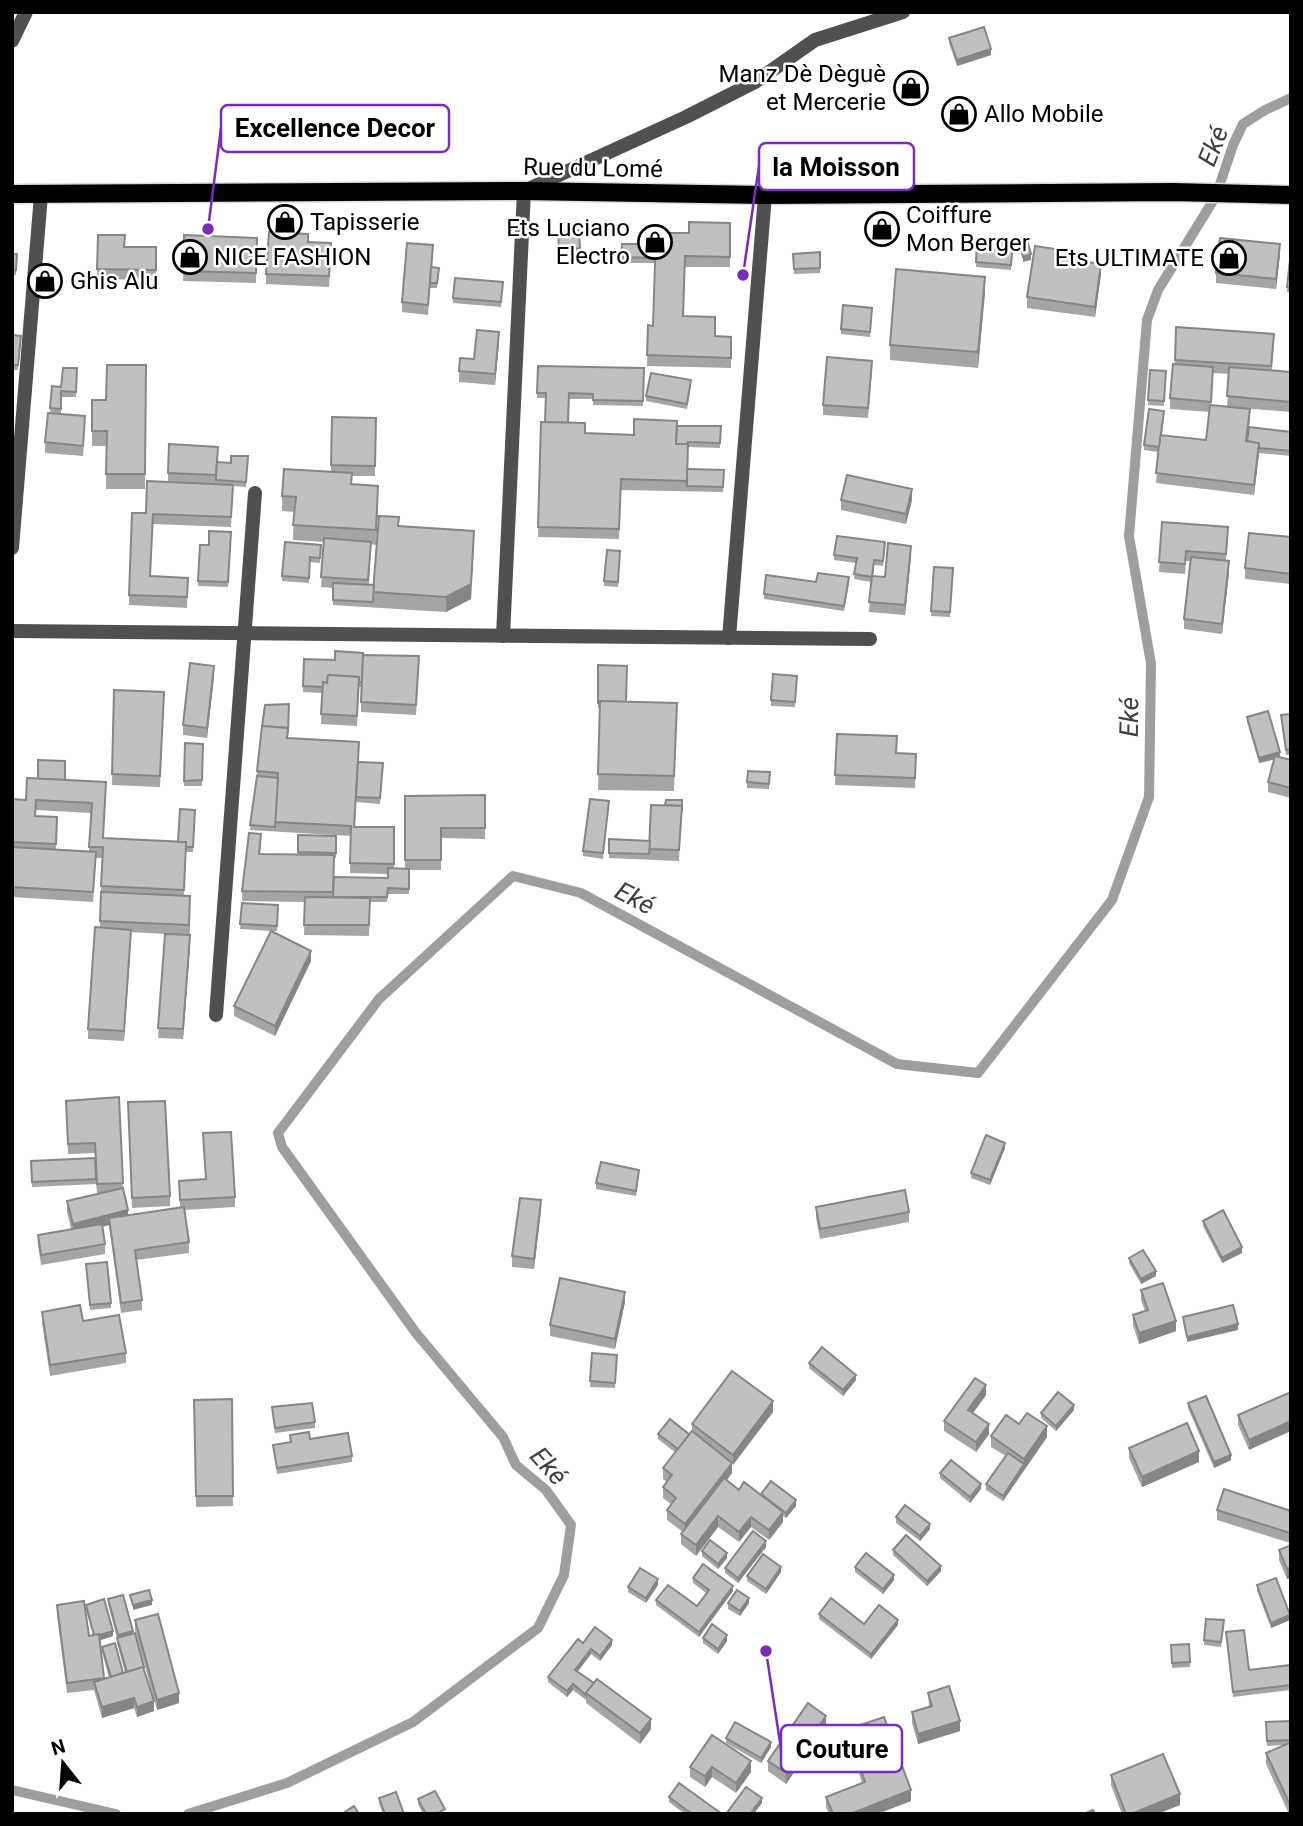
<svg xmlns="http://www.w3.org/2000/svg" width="1303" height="1826" viewBox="0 0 1303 1826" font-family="Roboto,sans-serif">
<rect width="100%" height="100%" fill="#fff"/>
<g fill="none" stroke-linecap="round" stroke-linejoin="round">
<g stroke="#9e9e9e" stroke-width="10">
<path d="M12 1790 116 1814"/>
<path d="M188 1814 287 1783 413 1722 538 1628 564 1575 571 1525 546 1490 516 1465 503 1437 416 1333 282 1147 278 1133 379 999 513 876 581 893 897 1064 978 1073 1112 900 1149 797 1151 664 1129 536 1147 320 1158 290 1216 196 1233 145 1243 124 1265 110 1291 98"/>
</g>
<g stroke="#dbdbdb" stroke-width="21">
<path id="primary" d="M12 194 524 191 765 195 1173 192 1291 195"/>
</g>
<g stroke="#505050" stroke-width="14">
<path d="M12 41 26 12"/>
<path d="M12 548 41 195"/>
<path d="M12 631 870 639"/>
<path d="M503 636 524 191 686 117 755 82 815 40 903 12"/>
<path d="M729 638 765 195"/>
<path d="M216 1015 255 493"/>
</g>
<use href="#primary" stroke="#000" stroke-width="18"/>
</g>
<g fill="#a5a5a5" fill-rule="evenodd">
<path d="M949 38 991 55 957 66 949 43Z"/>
<path d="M892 221 891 237 868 235V230Z"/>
<path d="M730 223V267H685L683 316 715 336 731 337V368L647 366 648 325 653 326 655 263H621L622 244H639L656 238 689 233Z"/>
<path d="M579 230 580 254 559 255 558 232Z"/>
<path d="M98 235 125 247H156V280L97 279Z"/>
<path d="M184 235 257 238 256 283 183 281Z"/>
<path d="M977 240 1013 248 1011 270 976 267Z"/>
<path d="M308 242 331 254 329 287 266 284V274Z"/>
<path d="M1291 251V292H1287Z"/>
<path d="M12 254H17L16 275H12Z"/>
<path d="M793 254 820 268V273L794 274Z"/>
<path d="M1280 254 1276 289 1216 283V273Z"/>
<path d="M433 256 432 267 439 273 437 288H430L428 315 402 312V302Z"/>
<path d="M1075 260 1101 274 1095 317 1027 308V297Z"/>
<path d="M503 282 501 307 453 303V298Z"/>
<path d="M985 292 978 368 890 360V345Z"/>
<path d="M872 313 870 337 841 334V329Z"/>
<path d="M1176 327 1274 344 1272 370 1291 372V412L1227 407 1250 419 1249 427 1291 432V456L1259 453 1254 495 1156 483 1158 452 1144 450V445L1164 416 1162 435 1206 440 1209 412 1170 409V398L1175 364ZM1213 373 1229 374 1227 407 1211 405Z"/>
<path d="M12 335 21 341 18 370H12Z"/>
<path d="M499 342 495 385 459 382V371L474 359Z"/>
<path d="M146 365 145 489H106V446H92V400H106Z"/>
<path d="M538 366 644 368 643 406 593 405V399H569L568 423 585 433 634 435 677 427 721 426 720 448 688 447 687 469 724 470 723 492 621 490 619 539 538 537 541 422H545L546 398H537Z"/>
<path d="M77 368 76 397H61V414L50 413 52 386 61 387Z"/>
<path d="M1150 370 1166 371 1164 406 1148 405Z"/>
<path d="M872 371 868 418 823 415V405Z"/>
<path d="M691 385 687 409 646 401V396Z"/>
<path d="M332 417 376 418 375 476H352V484L378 501 376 545 371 544 369 585H374L399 526 474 546 471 599 446 612 333 605V588L321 587 324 542 293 540 294 512 282 511V496L331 472Z"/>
<path d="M85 427 83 456 45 453V442Z"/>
<path d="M248 456 246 487 233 486 231 527 153 524 150 576 188 578 187 608 129 605V595L146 513 168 482V473L217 462 231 463Z"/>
<path d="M841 500H912L906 524 841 510Z"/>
<path d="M1162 522 1228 537 1226 561 1229 572 1222 634 1184 629V619L1190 561H1186L1185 574 1159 572Z"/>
<path d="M231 532 228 587 198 586V581L209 545Z"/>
<path d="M1291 537V584L1245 579V568Z"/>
<path d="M321 545 320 563 310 562 309 583 282 581V576Z"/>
<path d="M885 547 883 566 874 565 873 576 885 577 911 556 905 615 869 612 871 582 854 579 856 563 834 560V555Z"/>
<path d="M620 551 618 587 604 586V581Z"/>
<path d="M934 567 953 568 950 617 931 616Z"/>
<path d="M849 583 844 611 764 599V594Z"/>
<path d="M363 655 419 667 416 715 361 712V687H359L357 726 321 724 322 693 303 692 304 659 335 660Z"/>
<path d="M598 665 626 702 677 703 674 791 598 790 600 708H598Z"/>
<path d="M214 676 207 738 183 735V725Z"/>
<path d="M797 676 795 707 771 706V700Z"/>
<path d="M114 690 164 692 160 787 112 785Z"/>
<path d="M289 704 288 738 358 762 383 763 380 804 356 802 355 827H394V869H405V796L485 795V839L441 838V870H409V894H388L387 902H370L369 936 304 935 305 902 242 901V891L261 844 260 854H298V835L336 836V858H334V892L388 878V874L350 873 351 836 250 830 257 771Z"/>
<path d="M1291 714V755H1286L1281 715Z"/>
<path d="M1247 717 1280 757 1291 760V798L1268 792V782L1274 759 1259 763 1247 722Z"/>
<path d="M837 734 896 753 916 754 915 788 835 785Z"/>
<path d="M185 743 203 744 202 786H184Z"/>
<path d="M770 772 769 789 747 788V782Z"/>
<path d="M38 779 106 782 103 838 178 842 195 810 193 852H186L184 896H190V946L183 1039 158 1038 165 934 131 932 124 1041 88 1039V1029L100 927 102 858H96L93 902 12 897V799L26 800ZM36 810 91 813 89 851 56 849 57 817 36 816Z"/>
<path d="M682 800 679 861 609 858V839L650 841 665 805Z"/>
<path d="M609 806 603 859 583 856V851Z"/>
<path d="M242 903 278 905 277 931H271L311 961 275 1036 234 1016V1006L271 931 240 929Z"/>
<path d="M119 1097 123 1188 128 1215 180 1208 179 1181 235 1197V1207L184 1210 189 1242V1253L136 1260 142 1300V1310L121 1313 109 1225 102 1227 105 1244V1254L41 1265 38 1245V1235L71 1229 67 1212V1201L97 1194 96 1181V1184L32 1187 31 1161 95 1158V1153L68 1154 66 1111Z"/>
<path d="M128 1113 170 1196V1206L132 1208Z"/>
<path d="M1005 1148 990 1185 971 1178V1173Z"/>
<path d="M639 1175 636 1196 596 1189V1183Z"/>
<path d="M816 1207 909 1212V1222L820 1239 816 1218Z"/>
<path d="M541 1210 534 1269 512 1267V1256Z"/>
<path d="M1203 1221 1242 1253 1222 1263 1203 1226Z"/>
<path d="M1129 1258 1156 1276 1141 1284 1129 1263Z"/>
<path d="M86 1264 111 1303V1308L90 1310Z"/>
<path d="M1141 1290 1176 1331 1139 1344 1133 1325V1315L1145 1311 1141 1300Z"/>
<path d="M625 1302 615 1349 550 1336V1325Z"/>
<path d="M42 1312 126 1353V1363L50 1376 42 1323Z"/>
<path d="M592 1353 617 1355 615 1388 590 1387Z"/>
<path d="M809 1363 856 1380 843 1396 809 1368Z"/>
<path d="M1291 1392 1249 1450 1238 1425V1415Z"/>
<path d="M986 1395 973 1413 989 1434 976 1452 944 1431V1421Z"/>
<path d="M232 1399 233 1506 196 1507 194 1400Z"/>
<path d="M1188 1403 1231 1460 1214 1468 1188 1408Z"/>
<path d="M272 1407 315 1422V1428L275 1433Z"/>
<path d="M1074 1410 1056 1431 1041 1418V1413Z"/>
<path d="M773 1412 732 1464V1473L727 1480 739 1490 796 1506 786 1518 783 1516V1522L769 1540 751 1527 739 1542 718 1527 696 1556 681 1544V1534L683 1532 667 1520V1510L671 1504 663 1498V1487L667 1482 663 1479V1468L676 1453 658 1439V1434L690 1435 692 1432V1424Z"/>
<path d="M1019 1424 1047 1437 1003 1501 986 1490V1484L1006 1456 991 1447V1436Z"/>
<path d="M290 1435 310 1439 352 1456V1462L277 1474 273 1445 291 1442Z"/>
<path d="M1129 1448 1199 1462 1142 1487 1129 1458Z"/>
<path d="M940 1473 981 1489 970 1503 940 1478Z"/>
<path d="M1217 1510 1291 1511 1290 1543 1217 1520Z"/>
<path d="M896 1517 930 1529 920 1541 896 1523Z"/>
<path d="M1291 1545V1578L1287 1579 1279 1560V1550Z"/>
<path d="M766 1547 738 1583 725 1573V1568Z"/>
<path d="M893 1550 941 1571 927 1586 893 1555Z"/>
<path d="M702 1551 727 1558 718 1569 702 1556Z"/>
<path d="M855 1567 894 1580 883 1594 855 1572Z"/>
<path d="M781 1572 766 1594 747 1581V1576Z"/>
<path d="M693 1578 733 1591 699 1637 656 1605V1600L697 1606 706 1593 693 1583Z"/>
<path d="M658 1585 646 1603 628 1592V1587Z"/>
<path d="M1257 1585 1290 1620 1271 1628 1257 1591Z"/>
<path d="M108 1599 133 1634 144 1669 154 1711 137 1717 134 1708 102 1718 94 1690 67 1693 57 1615V1605L89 1636 93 1635 86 1610V1605L113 1636 100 1640 104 1679 109 1678 102 1652V1647L123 1673H125L117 1643V1638L108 1604Z"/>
<path d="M728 1603H749L740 1616 728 1609Z"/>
<path d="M819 1614 864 1624 898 1625 871 1659 819 1619Z"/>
<path d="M135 1620 179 1703 157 1710 135 1630Z"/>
<path d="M1224 1626 1221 1647 1204 1645V1640Z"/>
<path d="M1226 1632 1249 1670 1291 1665V1690L1233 1697Z"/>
<path d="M703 1638 727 1641 718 1654 703 1643Z"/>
<path d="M583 1643 612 1645 600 1661 591 1654 578 1671 651 1729 640 1744 586 1703V1700L573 1690 567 1697 548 1682V1677Z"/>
<path d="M1189 1644 1190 1667 1172 1668 1171 1645Z"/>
<path d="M928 1693 960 1731 918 1744 912 1723V1712L929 1707Z"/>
<path d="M1291 1721V1745H1289L1291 1748V1814H1289L1266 1764V1753L1284 1745 1267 1746 1266 1722Z"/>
<path d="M860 1725 911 1801 877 1814H829L826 1807V1797L862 1783 852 1752V1741L861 1738Z"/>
<path d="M826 1726 786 1784 768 1771V1761Z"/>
<path d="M712 1735 751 1772 736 1793 712 1777 705 1787 690 1777V1767Z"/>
<path d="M726 1738 771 1747 761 1763 726 1743Z"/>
<path d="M1111 1775 1180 1805 1157 1814H1122L1111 1785Z"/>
<path d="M669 1797 722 1814H685L669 1802Z"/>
<path d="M379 1798 404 1814H383L379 1803Z"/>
<path d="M418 1799 445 1814H423L418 1804Z"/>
</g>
<g fill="#868686">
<path d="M991 49V55L957 66V60Z"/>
<path d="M1280 244V254L1276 289V279Z"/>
<path d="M1031 254V260L1023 262V257Z"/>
<path d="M1101 264V274L1095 317V307Z"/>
<path d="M985 277V292L978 368V352Z"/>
<path d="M499 332V342L495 385V374Z"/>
<path d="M1259 443V453L1254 495V485Z"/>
<path d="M378 486V501L376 545V530Z"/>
<path d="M912 489V500L906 524V514Z"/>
<path d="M474 531 471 599 446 612V597Z"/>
<path d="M911 546V556L905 615V605Z"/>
<path d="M1229 561V572L1222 634V624Z"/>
<path d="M214 666V676L207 738V728Z"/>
<path d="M1280 752V758L1259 763V758Z"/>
<path d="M131 930V940L124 1041V1031Z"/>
<path d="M190 935V946L183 1039V1029Z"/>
<path d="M311 951V961L275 1036V1026Z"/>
<path d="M1005 1143V1148L990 1185V1180Z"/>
<path d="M541 1200V1210L534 1269V1259Z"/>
<path d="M128 1210V1220L109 1218V1225L73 1234V1224Z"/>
<path d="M1242 1247V1253L1222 1263V1258Z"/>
<path d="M1156 1271V1276L1141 1284V1279Z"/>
<path d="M625 1292V1302L615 1349V1339Z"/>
<path d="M1176 1321V1331L1139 1344V1333Z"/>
<path d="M1238 1324V1330L1187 1342V1337Z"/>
<path d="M856 1375V1380L843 1396V1390Z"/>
<path d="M986 1385V1395L968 1420V1410Z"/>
<path d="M773 1401V1412L733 1465V1455Z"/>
<path d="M1074 1405V1410L1056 1431V1426Z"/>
<path d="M1291 1421V1431L1249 1450V1440Z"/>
<path d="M989 1424V1434L976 1452V1442Z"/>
<path d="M1047 1426V1437L1003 1501V1496L1024 1464V1459Z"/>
<path d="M1199 1451V1462L1142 1487V1477Z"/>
<path d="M1231 1455V1460L1214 1468V1462Z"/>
<path d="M732 1463V1473L685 1534V1524Z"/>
<path d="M981 1484V1489L970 1503V1497Z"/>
<path d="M796 1500V1506L786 1518V1513Z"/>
<path d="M783 1512V1522L769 1540V1530Z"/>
<path d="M718 1516V1527L696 1556V1545Z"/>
<path d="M751 1517V1527L739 1542V1532Z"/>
<path d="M930 1524V1529L920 1541V1536Z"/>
<path d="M766 1541V1547L738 1583V1578Z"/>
<path d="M727 1553V1558L718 1569V1564Z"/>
<path d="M941 1566V1571L927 1586V1581Z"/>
<path d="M781 1567V1572L766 1594V1589Z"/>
<path d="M1291 1567V1578L1287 1579V1569Z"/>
<path d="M894 1575V1580L883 1594V1589Z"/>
<path d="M658 1579V1585L646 1603V1598Z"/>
<path d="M733 1586V1591L699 1637V1632Z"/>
<path d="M749 1598V1603L740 1616V1611Z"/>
<path d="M152 1600V1605L133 1610V1605Z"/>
<path d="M1290 1615V1620L1271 1628V1623Z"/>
<path d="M898 1620V1625L871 1659V1654Z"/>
<path d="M113 1631V1636L95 1642V1636Z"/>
<path d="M133 1631V1637L118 1641V1635Z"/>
<path d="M727 1635V1641L718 1654V1649Z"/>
<path d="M612 1640V1645L600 1661V1656Z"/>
<path d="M591 1649V1654L575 1675V1670Z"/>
<path d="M573 1684V1690L567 1697V1691Z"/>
<path d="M179 1693V1703L157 1710V1700Z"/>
<path d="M134 1698V1708L102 1718V1707Z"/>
<path d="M154 1701V1711L137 1717V1707Z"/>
<path d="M826 1716V1726L786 1784V1773Z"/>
<path d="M651 1719V1729L640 1744V1733Z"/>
<path d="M960 1721V1731L918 1744V1734Z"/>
<path d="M771 1742V1747L761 1763V1758Z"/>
<path d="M751 1761V1772L736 1793V1783Z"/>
<path d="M712 1767V1777L705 1787V1776Z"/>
<path d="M911 1790V1801L877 1814H850Z"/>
<path d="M1180 1794V1805L1157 1814H1131Z"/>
<path d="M762 1798V1803L754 1814H750Z"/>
</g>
<g fill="#c0c0c0" stroke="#868686" stroke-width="2">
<path d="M984 27 991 49 957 60 949 38Z"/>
<path d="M869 220 892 221 891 232 868 230Z"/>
<path d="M689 222 730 223V257L685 256 683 316 715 317V336L731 337V358L647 355 648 325 653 326 656 233H689Z"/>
<path d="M579 230 580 248 559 250 558 232Z"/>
<path d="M269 232 308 234V242L331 243 329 276 266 274Z"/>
<path d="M98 235H125L124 247H156V270L97 269Z"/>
<path d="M184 235 257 238 256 273 183 271Z"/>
<path d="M640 237 656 238 655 258 621 257 622 244H639Z"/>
<path d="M1220 238 1280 244 1276 279 1216 273Z"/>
<path d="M977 240 1013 242 1011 265 976 262Z"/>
<path d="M1027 240 1031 254 1023 257 1019 242Z"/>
<path d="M407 243 433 245 428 305 402 302Z"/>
<path d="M1035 246 1075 252 1073 260 1101 264 1095 307 1027 297Z"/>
<path d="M1291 251V287H1287Z"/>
<path d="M820 252V268L794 269 793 254Z"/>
<path d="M12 254H17L16 270H12Z"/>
<path d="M431 267 439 268 437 283H430Z"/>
<path d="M896 269 985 277 978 352 890 345Z"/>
<path d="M455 278 503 282 501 302 453 298Z"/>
<path d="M843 305 872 308 870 332 841 329Z"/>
<path d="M1176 327 1274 334 1271 366 1175 360Z"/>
<path d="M477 330 499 332 495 374 459 371 460 358 474 359Z"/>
<path d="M12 335 21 336 18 365H12Z"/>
<path d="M827 357 872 361 868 408 823 405Z"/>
<path d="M1173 364 1213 367 1211 402 1170 398Z"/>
<path d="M107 365H146L145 474H106L107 431H92V400H106Z"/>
<path d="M538 366 644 368 643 401 593 400V394L569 393 568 423 545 422 546 393H537Z"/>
<path d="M1229 367 1291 372V402L1227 396Z"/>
<path d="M63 368H77L76 392 61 391V409L50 408 52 386 61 387Z"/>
<path d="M1150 370 1166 371 1164 401 1148 400Z"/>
<path d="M651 373 691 380 687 404 646 396Z"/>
<path d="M1210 405 1250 409 1246 441 1259 443 1254 485 1156 473 1160 435 1206 440Z"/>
<path d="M1149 409 1164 411 1159 447 1144 445Z"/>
<path d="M48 413 85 416 83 446 45 442Z"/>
<path d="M332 417 376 418 375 466 331 465Z"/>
<path d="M634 419 677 421 676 444H688L687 481 621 479 619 529 538 527 541 422 585 423V433L634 435Z"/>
<path d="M677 426H721L720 443 688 442V444H676Z"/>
<path d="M1249 427 1291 432V451L1259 448V443L1247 441Z"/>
<path d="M169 444 218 447 216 475 168 473Z"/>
<path d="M231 456H248L246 482 216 480 217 462 231 463Z"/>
<path d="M284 469 352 473 351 484 378 486 376 530 293 525 296 497 282 496Z"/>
<path d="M687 469 724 470 723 487 687 486Z"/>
<path d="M847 475 912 489 906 514 841 500Z"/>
<path d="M147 481 233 485 231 517 153 514 150 576 188 578 187 597 129 595 132 513H146Z"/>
<path d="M379 516 399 517 398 526 474 531 471 584 446 597 373 592Z"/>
<path d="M1162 522 1228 527 1226 554 1186 551 1185 564 1159 562Z"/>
<path d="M209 531 231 532 228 582 198 581 200 545H209Z"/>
<path d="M1249 533 1291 537V574L1245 568Z"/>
<path d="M837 536 885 542 883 561 874 560 872 577 854 574 857 558 834 555Z"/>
<path d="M324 538 371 542 368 580 321 577Z"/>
<path d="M285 542 321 545 320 558 310 557 309 578 282 576Z"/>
<path d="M888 543 911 546 905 605 869 602 872 576 885 577Z"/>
<path d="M607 550 620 551 618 582 604 581Z"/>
<path d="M1191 557 1229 561 1222 624 1184 619Z"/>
<path d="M934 567 953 568 950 612 931 611Z"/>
<path d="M818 573 849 577 844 606 764 594 766 575 816 582Z"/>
<path d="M333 583 374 585 373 602 333 600Z"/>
<path d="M335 651 363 653 362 682H359V677L328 675 327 683 323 682V687L303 686 304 659 335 660Z"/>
<path d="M363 655 419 656 416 705 361 702Z"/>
<path d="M190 663 214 666 207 728 183 725Z"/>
<path d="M598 665 627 666 626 702 600 701V703H598Z"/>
<path d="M773 674 797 676 795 702 771 700Z"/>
<path d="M328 675 359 677 357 716 321 714 323 682 327 683Z"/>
<path d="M114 690 164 692 160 776 112 774Z"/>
<path d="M600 701 677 703 674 776 598 774Z"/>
<path d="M289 704 288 733V728L262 726 265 705Z"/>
<path d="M1268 711 1280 752 1259 758 1247 717Z"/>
<path d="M1291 714V749L1286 750 1281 715Z"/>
<path d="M262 726 288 728 287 738 359 742 354 827H394V864L350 863 351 826 275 822 278 773 257 771Z"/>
<path d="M837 734 897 736 896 753 916 754 915 778 835 775Z"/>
<path d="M185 743 203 744 202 780 184 781Z"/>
<path d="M1275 756 1291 760V788L1268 782Z"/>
<path d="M38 760 65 761V780L38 779Z"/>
<path d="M358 762 383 763 380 798 356 797Z"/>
<path d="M748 771 770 772 769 784 747 782Z"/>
<path d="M257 776 278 778 275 827 250 825Z"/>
<path d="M27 778 106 782 103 838 186 842 184 890 101 886 103 847H89L92 803 36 800 35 816 57 817 56 844 12 842V799L26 800Z"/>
<path d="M485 795V828H441V860H405V796Z"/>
<path d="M590 799 609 801 603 853 583 851Z"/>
<path d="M666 800H682V811V806L665 805Z"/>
<path d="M651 805 682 806 679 850 649 849Z"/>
<path d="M180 809 195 810 193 847H186V842H178Z"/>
<path d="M249 833 261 834 259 854 334 855 333 892 242 891Z"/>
<path d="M298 835 336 836V853L298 852Z"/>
<path d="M609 839 650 841 649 854 609 853Z"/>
<path d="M12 847 96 852 93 892 12 887Z"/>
<path d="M388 868 409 869V889L388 888 387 897H333L334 877 388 878Z"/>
<path d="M101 892 190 896 189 925 100 921Z"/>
<path d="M305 897 370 898 369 925H304Z"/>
<path d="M242 903 278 905 277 926 240 924Z"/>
<path d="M95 927 131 930 124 1031 88 1029Z"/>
<path d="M271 931 311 951 275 1026 234 1006Z"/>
<path d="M165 934 190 935 183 1029 158 1028Z"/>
<path d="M119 1097 123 1183 97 1184 95 1143 68 1144 66 1101Z"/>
<path d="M165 1101 170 1196 132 1198 128 1102Z"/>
<path d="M231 1132 235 1197 180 1200 179 1181 206 1179 203 1133Z"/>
<path d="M986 1135 1005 1143 990 1180 971 1173Z"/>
<path d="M95 1158 96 1179 32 1182 31 1161Z"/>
<path d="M601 1162 639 1170 636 1191 596 1183Z"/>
<path d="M123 1188 128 1210 73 1224 67 1201Z"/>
<path d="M905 1190 909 1212 820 1229 816 1207Z"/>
<path d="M520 1198 541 1200 534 1259 512 1256Z"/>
<path d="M184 1207 189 1242 135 1250 142 1300 121 1303 109 1218Z"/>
<path d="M1223 1210 1242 1247 1222 1258 1203 1221Z"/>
<path d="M102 1224 105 1244 41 1255 38 1235Z"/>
<path d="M1143 1250 1156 1271 1141 1279 1129 1258Z"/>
<path d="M107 1262 111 1303 90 1305 86 1264Z"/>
<path d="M560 1278 625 1292 615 1339 550 1325Z"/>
<path d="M1163 1283 1176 1321 1139 1333 1133 1315 1148 1310 1141 1290Z"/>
<path d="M80 1305 83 1321 119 1315 126 1353 50 1365 42 1312Z"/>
<path d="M1233 1305 1238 1324 1187 1337 1183 1317Z"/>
<path d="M822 1347 856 1375 843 1390 809 1363Z"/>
<path d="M592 1353 617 1355 615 1383 590 1381Z"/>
<path d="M732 1371 773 1401 733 1455 692 1424Z"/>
<path d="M975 1378 986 1385 968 1410 989 1424 976 1442 944 1421Z"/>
<path d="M1058 1392 1074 1405 1056 1426 1041 1413Z"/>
<path d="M1291 1392V1421L1249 1440 1238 1415Z"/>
<path d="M1206 1396 1231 1455 1214 1462 1188 1403Z"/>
<path d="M232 1399 233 1496H196L194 1400Z"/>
<path d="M312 1403 315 1422 275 1428 272 1407Z"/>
<path d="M1027 1413 1047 1426 1024 1459 991 1436 1006 1415 1019 1424Z"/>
<path d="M670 1419 690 1435 678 1449 658 1434Z"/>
<path d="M1187 1423 1199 1451 1142 1477 1129 1448Z"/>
<path d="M692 1431 732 1463 685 1524 667 1510 676 1498 663 1487 672 1475 663 1468Z"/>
<path d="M309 1432 310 1439 348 1433 352 1456 277 1468 273 1445 291 1442 290 1435Z"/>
<path d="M1008 1453 1024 1464 1003 1496 986 1484Z"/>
<path d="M951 1460 981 1484 970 1497 940 1473Z"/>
<path d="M724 1478 739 1490 744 1482 783 1512 769 1530 751 1517 739 1532 718 1516 696 1545 681 1534Z"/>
<path d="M771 1481 796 1500 786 1513 761 1494Z"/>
<path d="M1224 1489 1291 1511V1529L1290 1533 1217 1510Z"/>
<path d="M905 1505 930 1524 920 1536 896 1517Z"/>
<path d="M753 1531 766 1541 738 1578 725 1568Z"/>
<path d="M906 1535 941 1566 927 1581 893 1550Z"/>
<path d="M710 1540 727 1553 718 1564 702 1551Z"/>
<path d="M1291 1545V1567L1287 1569 1279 1550Z"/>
<path d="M866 1553 894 1575 883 1589 855 1567Z"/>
<path d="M763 1554 781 1567 766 1589 747 1576Z"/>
<path d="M703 1564 733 1586 699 1632 656 1600 668 1585 697 1606 709 1590 693 1578Z"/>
<path d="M640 1568 658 1579 646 1598 628 1587Z"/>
<path d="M1276 1578 1290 1615 1271 1623 1257 1585Z"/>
<path d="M149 1590 152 1600 133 1605 130 1595Z"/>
<path d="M737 1590 749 1598 740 1611 728 1603Z"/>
<path d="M123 1595 133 1631 118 1635 108 1599Z"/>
<path d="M831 1598 864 1624 879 1605 898 1620 871 1654 819 1614Z"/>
<path d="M104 1599 113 1631 99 1635H94L86 1605Z"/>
<path d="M84 1601 89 1636 99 1634 104 1678 67 1683 57 1605Z"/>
<path d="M158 1614 179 1693 157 1700 135 1620Z"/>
<path d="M1206 1619 1224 1620 1221 1642 1204 1640Z"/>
<path d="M712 1624 727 1635 718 1649 703 1638Z"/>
<path d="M595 1627 612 1640 600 1656 591 1649 575 1670 594 1683 586 1693V1695L573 1684 567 1691 548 1677 578 1639 583 1643Z"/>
<path d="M1244 1630 1249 1670 1291 1665V1685L1233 1692 1226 1632Z"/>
<path d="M135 1633 144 1667 127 1672 117 1638Z"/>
<path d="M115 1643 123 1673 111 1677 102 1647Z"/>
<path d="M1189 1644 1190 1662 1172 1663 1171 1645Z"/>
<path d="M143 1667 154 1701 137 1707 134 1698 102 1707 94 1682Z"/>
<path d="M597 1679 651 1719 640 1733 586 1693Z"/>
<path d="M949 1686 960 1721 918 1734 912 1712 932 1706 928 1693Z"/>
<path d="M808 1703 826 1716 786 1773 768 1761Z"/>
<path d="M884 1717 911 1790 850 1814H833L826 1797 865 1782 852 1741 864 1736 860 1725Z"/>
<path d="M1291 1721V1740L1267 1741 1266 1722Z"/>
<path d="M735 1722 771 1742 761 1758 726 1738Z"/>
<path d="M712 1735 751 1761 736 1783 712 1767 705 1776 690 1767Z"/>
<path d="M1289 1743 1291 1748V1807L1266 1753Z"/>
<path d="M1163 1754 1180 1794 1131 1814H1126L1111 1775Z"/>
<path d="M679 1783 722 1814H692L669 1797Z"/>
<path d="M746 1787 762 1798 750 1814H726Z"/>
<path d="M435 1791 445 1809 436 1814H426L418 1799Z"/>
<path d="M396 1792 404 1814H385L379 1798Z"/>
<path d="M354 1806 359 1814H342Z"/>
<path d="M1093 1810 1095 1814H1083Z"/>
</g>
<defs>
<g id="shop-ring" transform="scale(1.75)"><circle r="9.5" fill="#fff" stroke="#000" stroke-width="1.5"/><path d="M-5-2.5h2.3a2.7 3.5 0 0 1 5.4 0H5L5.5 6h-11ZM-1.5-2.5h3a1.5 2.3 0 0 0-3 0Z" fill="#000"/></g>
</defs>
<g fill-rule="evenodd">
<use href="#shop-ring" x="911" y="88"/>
<use href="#shop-ring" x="959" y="114"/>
<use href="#shop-ring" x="285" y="222"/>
<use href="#shop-ring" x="882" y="229"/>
<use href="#shop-ring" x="655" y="242"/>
<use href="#shop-ring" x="190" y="257"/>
<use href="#shop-ring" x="1229" y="258"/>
<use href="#shop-ring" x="45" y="281"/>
</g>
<g text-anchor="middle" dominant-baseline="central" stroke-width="5" stroke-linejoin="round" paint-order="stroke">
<g font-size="24" fill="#000" stroke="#fff" text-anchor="start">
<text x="886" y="74" text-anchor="end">Manz Dè Dèguè<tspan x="886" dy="28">et Mercerie</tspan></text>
<text x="984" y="114">Allo Mobile</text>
<text x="906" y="215">Coiffure<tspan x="906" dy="28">Mon Berger</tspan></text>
<text x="310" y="222">Tapisserie</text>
<text x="630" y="228" text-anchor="end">Ets Luciano<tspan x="630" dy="28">Electro</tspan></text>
<text x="214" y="257">NICE FASHION</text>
<text x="1204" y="258" text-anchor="end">Ets ULTIMATE</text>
<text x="70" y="281">Ghis Alu</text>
</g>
<g font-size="24" fill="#000" stroke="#fff">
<text transform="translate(593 168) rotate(1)">Rue du Lomé</text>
</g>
<g font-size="26" font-style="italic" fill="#3f3f3f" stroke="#fff">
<text transform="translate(1213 146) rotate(-68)">Eké</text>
<text transform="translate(1129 717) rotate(-89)">Eké</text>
<text transform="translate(635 898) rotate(28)">Eké</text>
<text transform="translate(549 1466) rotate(48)">Eké</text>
</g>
</g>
<path fill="none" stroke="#7b2cbf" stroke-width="2.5" d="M208 229L221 128M743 275L759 166M766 1651L781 1749"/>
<g fill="#7b2cbf" stroke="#fff" stroke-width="2.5">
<circle cx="208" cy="229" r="7"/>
<circle cx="743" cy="275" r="7"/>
<circle cx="766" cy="1651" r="7"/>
</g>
<g fill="#fff" stroke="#7b2cbf" stroke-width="2.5">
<rect x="221" y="105" width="228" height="47" rx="7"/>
<rect x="759" y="143" width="155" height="47" rx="7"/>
<rect x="781" y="1725" width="121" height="47" rx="7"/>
</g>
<g font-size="26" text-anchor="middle" font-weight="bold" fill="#000">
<text x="335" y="137">Excellence Decor</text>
<text x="836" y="176">la Moisson</text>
<text x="842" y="1758">Couture</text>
</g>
<rect width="1303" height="1826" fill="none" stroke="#000000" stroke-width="28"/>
<g transform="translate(63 1763) rotate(343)" stroke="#ffffff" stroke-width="5" paint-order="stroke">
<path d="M0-5L12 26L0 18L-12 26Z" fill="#000000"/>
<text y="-10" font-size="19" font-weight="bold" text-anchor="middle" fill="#000000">N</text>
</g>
</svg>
